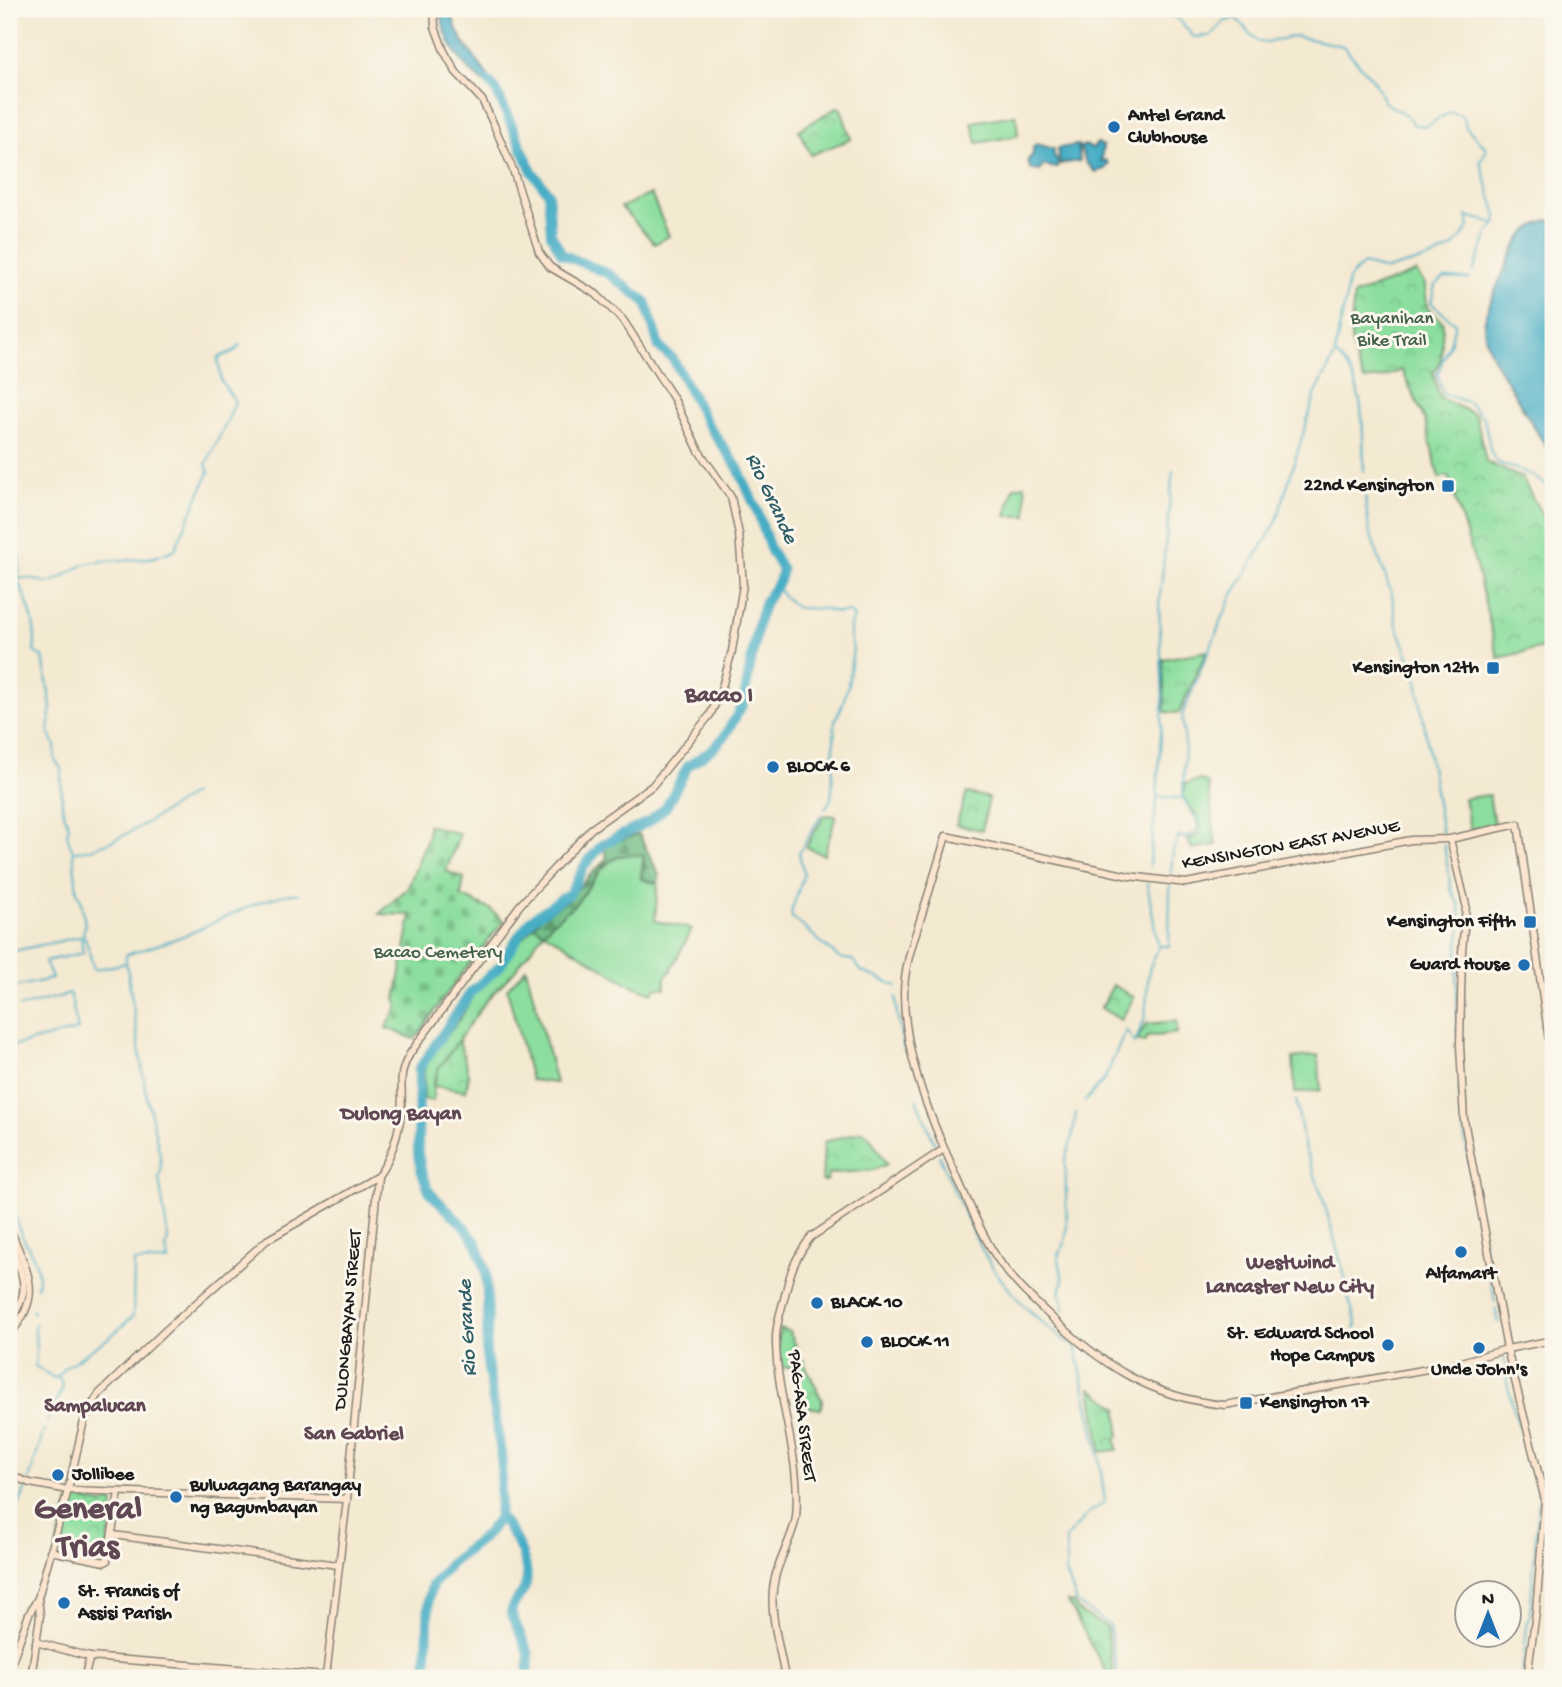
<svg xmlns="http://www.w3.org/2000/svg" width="1562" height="1687" viewBox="0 0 1562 1687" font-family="'Gochi Hand',sans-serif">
<defs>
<pattern id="forest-firs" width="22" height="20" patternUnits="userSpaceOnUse" patternTransform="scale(1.75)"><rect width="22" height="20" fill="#71bd86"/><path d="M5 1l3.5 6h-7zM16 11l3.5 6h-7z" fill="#5c996d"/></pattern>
<pattern id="cemetery-stones" width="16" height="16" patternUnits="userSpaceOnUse" patternTransform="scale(1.75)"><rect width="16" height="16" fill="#8cde9f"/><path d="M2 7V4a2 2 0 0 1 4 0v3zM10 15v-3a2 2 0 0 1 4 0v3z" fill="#78be88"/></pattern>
<pattern id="park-crowns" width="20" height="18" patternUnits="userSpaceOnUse" patternTransform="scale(1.75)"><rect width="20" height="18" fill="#8cde9f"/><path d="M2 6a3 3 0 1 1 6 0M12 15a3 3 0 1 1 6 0" fill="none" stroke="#78be88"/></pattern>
</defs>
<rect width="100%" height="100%" fill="#fbf7ec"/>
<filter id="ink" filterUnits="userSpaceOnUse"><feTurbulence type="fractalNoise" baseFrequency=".0143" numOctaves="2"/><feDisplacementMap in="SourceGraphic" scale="14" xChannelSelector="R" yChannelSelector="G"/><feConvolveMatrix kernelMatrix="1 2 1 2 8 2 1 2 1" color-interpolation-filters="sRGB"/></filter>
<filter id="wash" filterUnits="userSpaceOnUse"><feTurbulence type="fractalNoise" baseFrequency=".00686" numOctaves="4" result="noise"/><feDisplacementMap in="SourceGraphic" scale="28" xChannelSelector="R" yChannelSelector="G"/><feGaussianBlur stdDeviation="1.57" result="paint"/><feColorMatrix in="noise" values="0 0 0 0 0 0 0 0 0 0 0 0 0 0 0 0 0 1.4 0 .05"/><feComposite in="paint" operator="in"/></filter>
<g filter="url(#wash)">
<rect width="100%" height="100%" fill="#f4e9d1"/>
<g fill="#8cde9f" stroke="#547d5e" stroke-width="2">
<path d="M1016 115 1018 136 977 143 972 122Z"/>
<path d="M651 194 669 236 655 244 621 207Z"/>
<path d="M1025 485 1027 516H1006L1014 487Z"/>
<path d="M1198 780 1205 781 1208 784 1216 845 1192 849 1188 840 1200 834V825L1194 812 1183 797 1185 784Z"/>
<path d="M1489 795 1494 824 1470 829 1464 798Z"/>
<path d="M628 853 644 856 641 876 646 881 658 883 655 921 692 929 670 972 665 977V988H655L652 993 631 985 544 932 516 969 486 1001 439 1068 434 1080 433 1101 424 1099V1070L429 1058 460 1019 473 995 504 967 514 948 534 926 545 931C553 919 567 913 577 902 595 881 599 862 628 853Z"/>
<path d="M526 968 556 1083 531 1080 507 989Z"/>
<path d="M1318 1055 1321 1090 1295 1093 1293 1058Z"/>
</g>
<path fill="url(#forest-firs)" stroke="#466c51" stroke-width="2" d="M639 834 659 875 658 883 641 879 644 856C602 849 599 877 577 902 567 913 553 919 544 932L534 926C543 912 548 914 560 905 574 895 583 882 595 870 600 865 604 863 607 858L604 847 607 845Z"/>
<g fill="url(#cemetery-stones)" stroke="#547d5e" stroke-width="2">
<path d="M428 825 460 834 446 871 464 878 461 896 490 909 504 921 461 974 415 1039 386 1028 398 1006 396 1000 411 915 379 914 408 888 428 835Z"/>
<path d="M333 1671 413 1672V1678H331Z"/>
</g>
<g fill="url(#park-crowns)" stroke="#547d5e" stroke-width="2">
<path d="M838 107 841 109 851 139 811 155 799 130Z"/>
<path d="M1416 272 1425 284 1427 308 1443 322 1441 359 1433 373 1440 398 1476 415 1486 462 1522 478 1549 528 1553 546V646L1498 658 1476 566 1448 476 1439 478 1425 420 1402 370 1382 378 1364 380C1347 344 1350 332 1354 295Z"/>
<path d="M1207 651 1179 713 1165 712 1163 659Z"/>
<path d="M967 793 989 798 982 830 956 825Z"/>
<path d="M824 815 836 816 824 855 806 847Z"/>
<path d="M1113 985 1134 997 1121 1020 1101 1008Z"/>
<path d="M1177 1021V1033L1147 1037 1144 1043 1137 1040 1146 1024Z"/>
<path d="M459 1040 469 1074 466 1091 433 1086 439 1068Z"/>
<path d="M863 1131 869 1136 887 1164 874 1170 828 1174 827 1181H822L824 1142Z"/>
<path d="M780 1329 789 1331 822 1400 821 1409 799 1406 798 1367 781 1368 778 1338Z"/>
<path d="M1091 1388 1118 1408 1119 1437 1116 1438 1117 1450 1101 1452Z"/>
<path d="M80 1495 82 1500 104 1504 111 1499 114 1502 106 1559H96L95 1553 73 1549 69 1554 57 1550 56 1547 70 1501 74 1497Z"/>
<path d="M1068 1602 1074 1603 1078 1611 1106 1627 1114 1678H1107L1106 1672Z"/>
</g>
<g fill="#46adc5" stroke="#316470" stroke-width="2">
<path d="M441 9H452C453 40 484 63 496 90 467 76 442 41 441 9Z"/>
<path d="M1097 143 1103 146 1101 161 1105 160 1108 163 1105 169 1095 172 1086 163 1080 147 1085 145 1093 148Z"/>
<path d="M1037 144 1054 149V155L1057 159 1058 166 1055 168 1043 165 1040 171 1030 169 1028 160 1033 154V146Z"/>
<path d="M1078 145 1080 161 1060 164 1058 148Z"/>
<path d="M1548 220H1553V459L1493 358C1488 346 1482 333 1485 320 1487 306 1515 244 1524 234 1531 227 1539 223 1548 220Z"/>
</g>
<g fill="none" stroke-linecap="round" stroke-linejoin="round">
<g stroke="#46adc5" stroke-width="2">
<path d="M1162 9 1179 20 1194 37 1210 36 1225 21 1236 18 1257 41 1265 43 1295 36 1343 46 1375 82 1384 102 1409 117 1414 125 1426 126 1450 112 1459 114 1464 119 1466 127 1487 149 1480 162 1497 215 1496 224 1489 231 1473 272"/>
<path d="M1469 279 1445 278 1435 285 1431 303 1455 323 1451 341 1437 374 1443 394 1468 402 1484 418 1491 453 1498 463 1528 473 1553 489"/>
<path d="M1364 472C1362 436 1368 379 1335 355 1337 330 1347 304 1348 279L1363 264 1386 270 1434 257 1454 247 1469 227 1467 216 1493 223"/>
<path d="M1365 496 1369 530 1392 595 1396 623 1416 675 1442 833"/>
<path d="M9 535C18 549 23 564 17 580 28 601 38 628 34 652L43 657 51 706 49 732 55 745V760L61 768 62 807 69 827 67 833 69 842 73 851 77 892 81 900 85 925 83 934C89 945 90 958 94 970L126 963 127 966 145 1088 160 1155 161 1171 159 1178 168 1239 166 1247 168 1261 134 1262 133 1316 110 1337 63 1369 58 1377 54 1378 35 1366C38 1352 34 1338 35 1324"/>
<path d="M9 581C14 581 19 578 24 578 34 578 42 584 51 582 63 579 75 566 90 563 125 556 141 566 175 549L209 472 206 465C215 443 228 424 235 401L221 381 218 358 236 350 240 345"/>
<path d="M777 585 782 595 797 608 826 609 837 613 849 612 854 617 850 625V638L853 649 848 685 842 706 835 720 832 789 831 799 825 809"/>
<path d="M1157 797 1163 702 1159 606 1173 471"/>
<path d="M821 815 799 853 804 874 791 912 792 917 839 958 853 960 861 971 897 986"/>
<path d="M1444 845 1452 892 1460 906 1461 924 1457 956V1033"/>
<path d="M74 851C105 852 165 812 192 794"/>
<path d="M1149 866 1157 797 1182 798"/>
<path d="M1171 872 1173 850 1179 836 1184 838 1197 832V820L1183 798 1185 743 1182 715 1231 598 1276 523 1315 395 1335 355"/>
<path d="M1147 883 1158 945"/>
<path d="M9 952 79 937"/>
<path d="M126 962V955C147 948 168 942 188 934 215 923 273 891 299 894"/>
<path d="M9 988 52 979 45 961 83 953 81 936"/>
<path d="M896 997 897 1013 904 1050"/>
<path d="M9 1047 78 1030 70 994 20 1007"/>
<path d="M1459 1086 1460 1104"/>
<path d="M916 1099 935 1144"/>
<path d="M1296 1100 1305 1150 1321 1192 1348 1288V1296L1357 1325 1355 1329"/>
<path d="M1085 1101 1104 1080 1126 1030 1135 1043 1145 1017 1149 970 1159 946H1169L1170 886"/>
<path d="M1460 1110 1480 1223"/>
<path d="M939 1156C954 1188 967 1223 985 1255 1006 1292 1041 1325 1076 1348L1098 1451 1105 1502 1088 1514 1066 1538V1572L1077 1603 1109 1625 1118 1678"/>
<path d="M9 1191C12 1203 15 1217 19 1229 27 1250 42 1261 37 1287"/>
<path d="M1481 1231 1484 1248"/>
<path d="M1485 1253 1489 1274"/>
<path d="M1491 1280 1495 1302"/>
<path d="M33 1309V1313"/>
<path d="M1496 1309 1499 1323"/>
<path d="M1064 1310 1060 1292 1063 1281 1058 1254 1064 1246 1067 1230 1065 1161 1072 1138 1076 1113"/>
<path d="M1503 1357C1507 1367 1505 1376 1508 1386 1509 1394 1512 1396 1512 1403L1539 1495 1530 1617 1527 1626 1522 1678"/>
<path d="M47 1421 63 1387 59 1378"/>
<path d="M29 1480 44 1430"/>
<path d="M9 1529 27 1485"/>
</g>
<g stroke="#46adc5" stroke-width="10">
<path d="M499 1517C513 1532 534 1567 524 1589 520 1598 512 1602 511 1613L529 1654 528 1678"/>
<path d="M426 1678 429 1598 432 1585 451 1563 487 1534 499 1517 502 1460 486 1355 488 1317 486 1273 477 1244 464 1226 430 1193 421 1170 418 1154 419 1069 471 992 500 966 518 937 533 918 570 893 585 865 602 845 650 821 666 807 688 766 715 747 724 737 743 704 759 620 765 602 779 581 782 570 770 549 758 513 738 468 706 422 673 359 659 347 646 302 609 274 562 254 551 234 548 193 532 171 496 90 489 82"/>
</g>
</g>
</g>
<g filter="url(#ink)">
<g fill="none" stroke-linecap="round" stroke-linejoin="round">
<g stroke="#888276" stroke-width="9">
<g id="secondary">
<path d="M1450 839 1466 905 1462 952 1460 1045 1464 1120 1507 1349 1545 1500 1536 1612 1527 1678"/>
<path d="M1553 1068 1518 824 1450 839 1411 840 1186 883 1129 876 946 836C938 863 930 890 921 917 913 942 904 967 904 994 904 1050 926 1107 948 1157 962 1187 974 1219 991 1248 1005 1273 1025 1293 1046 1312 1099 1363 1150 1398 1225 1405L1450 1365 1507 1349 1553 1340"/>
<path d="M9 1226C26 1271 46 1294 9 1335"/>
<path d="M9 1242C22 1276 34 1289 9 1321"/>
<path d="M9 1475 30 1483 68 1490 347 1499"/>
<path d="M113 1535 338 1565"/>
<path d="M50 1551 105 1562 107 1561 119 1492"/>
<path d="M36 1642 90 1657 326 1676 347 1499 378 1176"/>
<path d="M9 1670 29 1614 38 1598 68 1490 83 1425 87 1413 99 1394 167 1329 267 1240 378 1176C391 1158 399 1134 401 1112 404 1087 396 1076 411 1052L520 905 591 829 652 786 710 715 720 694 732 651 743 585 739 534 731 497 699 451 674 399 623 320 596 294 550 267 539 252 513 170 494 125 482 100 456 72 444 51 435 27 434 9"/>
<path d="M31 1678 40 1616 38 1598"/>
<path d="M84 1678 90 1657"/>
<path d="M785 1678C780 1647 767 1609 775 1578 779 1559 794 1534 796 1517 802 1456 775 1397 776 1337 776 1323 782 1308 785 1295 790 1272 796 1256 811 1237L944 1149"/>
</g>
</g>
<use href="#secondary" stroke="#fbe5cf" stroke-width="6"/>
</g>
</g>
<g fill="#1f6fb2" stroke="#fbf7ec" stroke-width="2.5">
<circle cx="1114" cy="127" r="7"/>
<rect x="1441" y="479" width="14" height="14" rx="3.5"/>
<rect x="1486" y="661" width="14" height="14" rx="3.5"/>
<circle cx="773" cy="767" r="7"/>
<rect x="1523" y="915" width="14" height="14" rx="3.5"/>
<circle cx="1524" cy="965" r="7"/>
<circle cx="1461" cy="1252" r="7"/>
<circle cx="817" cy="1303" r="7"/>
<circle cx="867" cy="1342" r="7"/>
<circle cx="1388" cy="1345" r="7"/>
<circle cx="1479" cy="1348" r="7"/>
<rect x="1239" y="1396" width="14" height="14" rx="3.5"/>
<circle cx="58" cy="1475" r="7"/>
<circle cx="176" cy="1497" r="7"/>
<circle cx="64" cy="1603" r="7"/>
</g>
<g text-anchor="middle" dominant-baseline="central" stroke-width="6" stroke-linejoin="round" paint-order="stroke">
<g font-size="19" font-weight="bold" fill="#1c1c1c" stroke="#fbf7ec" text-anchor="start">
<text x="1128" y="116">Antel Grand<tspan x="1128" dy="22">Clubhouse</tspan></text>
<text x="1434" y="486" text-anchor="end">22nd Kensington</text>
<text x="1479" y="668" text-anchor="end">Kensington 12th</text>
<text x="787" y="767">BLOCK 6</text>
<text x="1516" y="922" text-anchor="end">Kensington Fifth</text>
<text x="1510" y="965" text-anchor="end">Guard House</text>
<text x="1461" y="1274" text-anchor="middle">Alfamart</text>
<text x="831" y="1303">BLACK 10</text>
<text x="1374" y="1334" text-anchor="end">St. Edward School<tspan x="1374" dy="22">Hope Campus</tspan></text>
<text x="881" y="1342">BLOCK 11</text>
<text x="1479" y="1370" text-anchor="middle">Uncle John's</text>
<text x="1260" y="1403">Kensington 17</text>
<text x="72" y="1475">Jollibee</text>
<text x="190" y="1486">Bulwagang Barangay<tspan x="190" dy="22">ng Bagumbayan</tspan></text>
<text x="78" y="1592">St. Francis of<tspan x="78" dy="22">Assisi Parish</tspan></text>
</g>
<g font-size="19" fill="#43604a" stroke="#fbf7ec">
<text x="1392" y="319">Bayanihan<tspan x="1392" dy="22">Bike Trail</tspan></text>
<text x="438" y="953">Bacao Cemetery</text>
</g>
<g font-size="19" fill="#1c1c1c" stroke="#fbf7ec">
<text transform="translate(1291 846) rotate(-10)">KENSINGTON EAST AVENUE</text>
<text transform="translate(349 1320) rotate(-85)">DULONGBAYAN STREET</text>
<text transform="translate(801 1416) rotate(83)">PAG-ASA STREET</text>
</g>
<g font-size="21" font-style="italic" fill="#2f5d68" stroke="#fbf7ec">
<text transform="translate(770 499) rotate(65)">Rio Grande</text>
<text transform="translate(469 1328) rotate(-93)">Rio Grande</text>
</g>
<g font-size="21" font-weight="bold" fill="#604754" stroke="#fbf7ec">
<text x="401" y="1115">Dulong Bayan</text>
<text x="1290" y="1264">Westwind<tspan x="1290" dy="24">Lancaster New City</tspan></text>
<text x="95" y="1407">Sampalucan</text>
<text x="354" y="1435">San Gabriel</text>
</g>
<g font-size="23" font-weight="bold" fill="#604754" stroke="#fbf7ec">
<text x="719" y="696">Bacao I</text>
</g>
<g font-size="33" font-weight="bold" fill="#604754" stroke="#fbf7ec">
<text x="88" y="1511">General<tspan x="88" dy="38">Trias</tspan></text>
</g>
</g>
<rect width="1562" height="1687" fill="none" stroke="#fbf7ec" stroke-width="35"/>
<g transform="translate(1488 1614)"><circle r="33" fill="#fbf7ec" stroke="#a29f99" stroke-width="2"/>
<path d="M0-5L12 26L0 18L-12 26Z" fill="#1f6fb2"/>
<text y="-10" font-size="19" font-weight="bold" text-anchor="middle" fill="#1c1c1c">N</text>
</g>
</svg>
